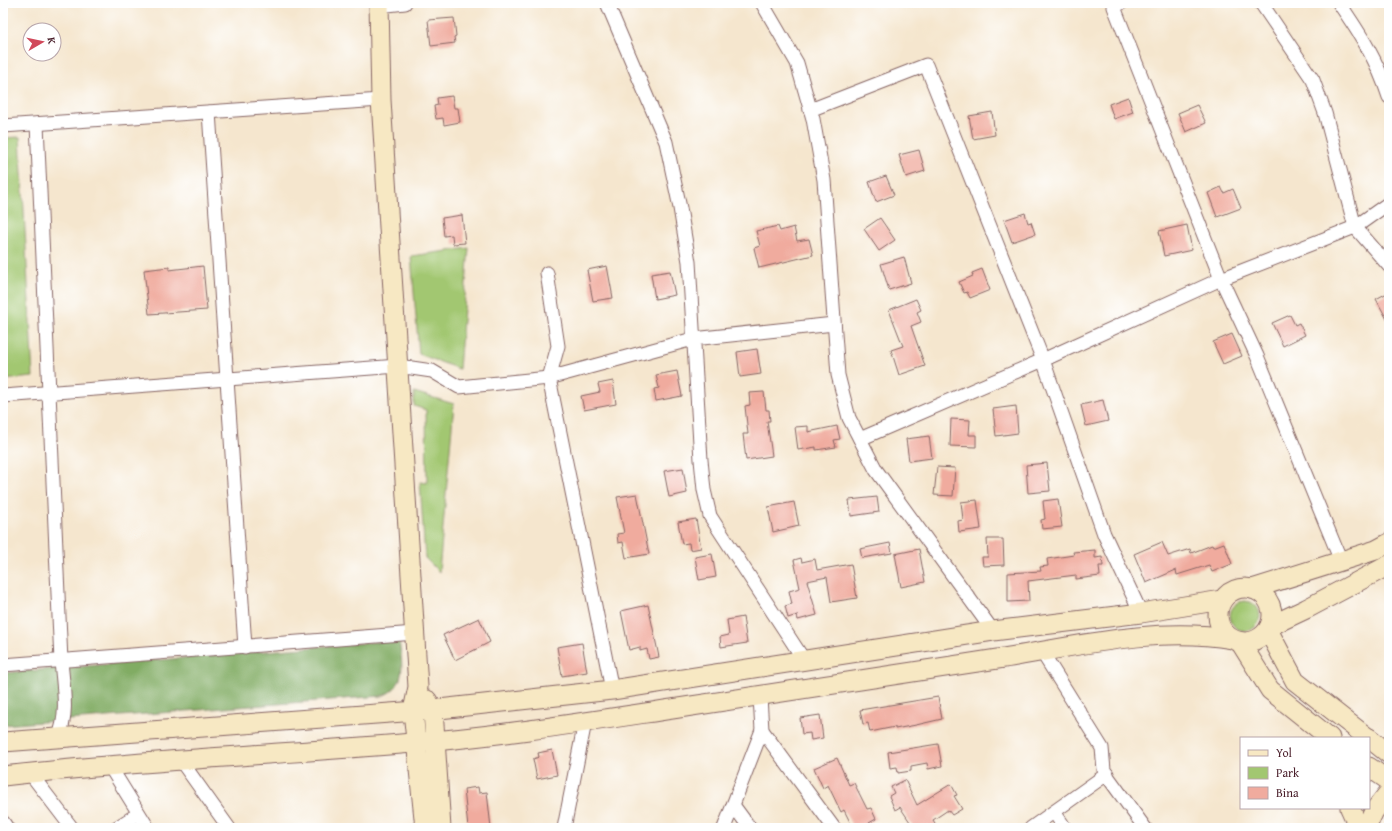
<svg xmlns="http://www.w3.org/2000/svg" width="1392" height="831" viewBox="0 0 1392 831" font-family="'Gentium Book Plus',serif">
<rect width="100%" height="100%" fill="#fff"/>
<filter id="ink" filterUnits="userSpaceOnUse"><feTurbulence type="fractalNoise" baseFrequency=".025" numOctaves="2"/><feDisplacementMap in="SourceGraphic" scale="8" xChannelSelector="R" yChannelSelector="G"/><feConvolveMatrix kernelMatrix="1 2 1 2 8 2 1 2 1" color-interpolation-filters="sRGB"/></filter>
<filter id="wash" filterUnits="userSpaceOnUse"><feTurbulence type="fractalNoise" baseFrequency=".012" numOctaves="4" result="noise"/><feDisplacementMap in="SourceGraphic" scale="16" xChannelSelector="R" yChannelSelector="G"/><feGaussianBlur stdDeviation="0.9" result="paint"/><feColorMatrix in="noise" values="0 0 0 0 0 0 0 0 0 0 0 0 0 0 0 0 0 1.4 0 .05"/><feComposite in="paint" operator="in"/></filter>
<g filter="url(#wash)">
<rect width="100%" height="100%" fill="#f5e6ce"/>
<g fill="#a2c771" stroke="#76734e">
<path d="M20 137 33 377 3 380V138Z"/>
<path d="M469 248 459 369 419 354 411 256Z"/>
<path d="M414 392 454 404 439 572 425 558 420 482 427 483 426 410 414 406Z"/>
<circle cx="1245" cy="616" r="15"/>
</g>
<path fill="#81ac63" stroke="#666647" d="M399 640C402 663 408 686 382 696L3 725V673Z"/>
<g id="blocks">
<g fill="#f0ab9e">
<path d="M454 18 456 36 454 37 455 43 431 46 428 20Z"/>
<path d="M452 96 454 108H458L460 122 444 125 443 118 436 119 434 106 438 105 437 98Z"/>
<path d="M1128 97 1133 112 1114 119 1109 104Z"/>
<path d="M1197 105 1206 123 1186 132 1178 113Z"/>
<path d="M992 112 995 135 973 139 969 116Z"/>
<path d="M919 150 925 171 906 177 899 155Z"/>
<path d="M886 176 894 195 876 202 869 182Z"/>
<path d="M1221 187 1224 193 1233 189 1241 208 1217 217 1208 193Z"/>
<path d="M1025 213 1028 223 1031 222 1035 234 1012 242 1004 220Z"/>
<path d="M462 215 465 243 453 244 452 235 444 236 442 218Z"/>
<path d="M880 218 895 240 879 251 864 229Z"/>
<path d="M1187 225 1192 250 1164 256 1159 231Z"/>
<path d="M778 226 780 231 794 227 797 241 809 239 813 255 759 268 754 248 760 246 756 231Z"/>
<path d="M904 257 911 283 889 290 881 264Z"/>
<path d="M203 266 207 310 149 314 144 270 169 267V270Z"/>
<path d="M607 266 613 298 593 301 587 270Z"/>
<path d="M982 269 990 290 970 298 967 292 964 293 959 282 973 276 972 273Z"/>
<path d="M670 271 675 295 655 299 651 274Z"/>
<path d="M1389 292V323L1376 299Z"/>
<path d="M916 299 921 310 917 312 921 322 911 326 925 366 899 375 891 350 903 346 889 310Z"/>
<path d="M1290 315 1295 325 1299 323 1305 335 1283 346 1272 323Z"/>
<path d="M1232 334 1242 356 1223 364 1213 342Z"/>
<path d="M757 349 761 374 740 377 737 352Z"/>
<path d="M677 371 682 396 656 401 654 389 659 388 656 375Z"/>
<path d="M613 381 616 404 584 410 581 396 600 392 598 384Z"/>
<path d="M764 392 766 410H769L770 421H767L772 456 746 460 743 434H748L745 406 750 405 749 393Z"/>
<path d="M1103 400 1108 421 1086 426 1081 405Z"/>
<path d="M1016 406 1018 433 996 436 993 409Z"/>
<path d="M951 419 970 420 969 435H976V447L950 446Z"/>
<path d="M808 426V432L837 426 840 439 834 440 836 447 816 450V447L798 450 795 427Z"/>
<path d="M929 436 932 458 909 461 906 439Z"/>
<path d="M1047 463 1050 491 1028 493 1026 465Z"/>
<path d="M937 467 955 468 953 496 934 495Z"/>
<path d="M683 468 687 493 669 497 664 471Z"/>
<path d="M637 494 649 554 626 558 623 542 618 543 617 534 624 533 617 497Z"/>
<path d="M877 497 879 512 851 516 849 500Z"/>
<path d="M1058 499 1062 527 1042 529 1041 520 1045 519 1043 501Z"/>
<path d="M977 500 981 529 959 532 958 521 963 520 961 502Z"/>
<path d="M794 502 799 526 773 532 768 507Z"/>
<path d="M696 519 701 548 690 550 689 543 682 544 678 522Z"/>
<path d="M987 539H1003L1004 565 983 566 982 557H988Z"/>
<path d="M1162 542 1168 556 1190 549 1191 553 1212 545 1213 547 1224 543 1232 564 1212 572 1209 565 1177 575 1176 570 1146 583 1134 554Z"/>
<path d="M890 543 892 553 862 558 860 549Z"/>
<path d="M919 549 925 582 901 587 895 554Z"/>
<path d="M1095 550V558L1102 557 1103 566H1099L1100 576 1076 579V575L1028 581 1029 601 1008 602V573L1041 571 1040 567 1048 566 1047 559 1074 555 1073 552Z"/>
<path d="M712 554 716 577 699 580 695 557Z"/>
<path d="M801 558 802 562 815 559 817 570 851 564 857 598 831 602 827 577 807 581 817 615 798 620 797 615 788 618 785 606 792 604 789 591 800 588 794 560Z"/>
<path d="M648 605 659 657 649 659 647 649 640 651V647L629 650 621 611Z"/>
<path d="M743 617 747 643 721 647 720 637 729 635 727 620Z"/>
<path d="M479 618 490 642 455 660 443 635Z"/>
<path d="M582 643 587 672 562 676 557 647Z"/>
<path d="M938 697 942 719 916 725 895 729V727L870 732 868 723 863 724 860 710Z"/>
<path d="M820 715 823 738 811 740 810 733 802 734 800 718Z"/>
<path d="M938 744 942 766 928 769 927 763 911 766V771L898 773 897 767 890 768 888 752Z"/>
<path d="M552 750 557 775 537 779 533 759 539 757 538 753Z"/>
<path d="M837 758 849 785 854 783 867 809 871 808 876 819 869 823 871 828H853L844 810 841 812 828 785 823 788 814 768Z"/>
<path d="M905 780 917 805 951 784 957 795 954 796 962 809 952 815 948 810 933 820 938 828H914L900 807 895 810 889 796 894 793 891 787Z"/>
<path d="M478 787 479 793 487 792 491 828H468L464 789Z"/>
</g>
</g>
</g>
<g filter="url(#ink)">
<use href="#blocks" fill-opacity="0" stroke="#866564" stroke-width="1"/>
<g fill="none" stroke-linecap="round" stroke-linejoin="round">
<g stroke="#866564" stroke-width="15">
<g id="street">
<path d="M607 3 666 142 680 208 689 262 701 460 704 490 710 516 804 660"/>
<path d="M762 3 797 63 813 119 824 180 838 375 849 418 876 470 993 631"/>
<path d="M1121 3 1114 7 1221 279 1257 356 1341 561"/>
<path d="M1261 3 1313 80 1325 113 1355 227 1389 266"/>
<path d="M1339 3C1361 35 1377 60 1389 97"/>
<path d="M379 6 405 3"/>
<path d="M810 110 926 65 1043 360 1104 534 1141 613"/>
<path d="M209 112 245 647"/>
<path d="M37 124 61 661C63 687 69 714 58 738"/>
<path d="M3 126 381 100"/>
<path d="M547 273 558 346 549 378 612 690"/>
<path d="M3 396 398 366 432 371 459 387 549 378 693 339 834 324"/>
<path d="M860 439 1043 360 1221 279 1355 227 1389 203"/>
<path d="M1042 652 1102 748 1104 770 1108 777 1145 828"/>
<path d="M3 665 415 633"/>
<path d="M762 730 834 828"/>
<path d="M181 761 229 828"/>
<path d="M109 765 148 828"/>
<path d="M30 773 72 828"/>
<path d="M733 805 762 730 760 697"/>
<path d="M1054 812 1065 828"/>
<path d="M3 822 7 828"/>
<path d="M116 828 138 814"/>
<path d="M564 828 585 722"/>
<path d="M724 828 733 805 750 828"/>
<path d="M1031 828 1107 774"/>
</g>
</g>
<g stroke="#866564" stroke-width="21">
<g id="secondary">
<path d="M379 3 381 100 418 687 413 711 425 828"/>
<circle cx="1245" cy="615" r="27"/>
<path d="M1252 589 1376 550 1389 543"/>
<path d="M1270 626 1306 609 1389 565"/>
<path d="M1268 630 1295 681 1368 738"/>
<path d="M1240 642 1270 690 1330 738"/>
<path d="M427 700 433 710 441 828"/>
<path d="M1369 738 1389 754"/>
<path d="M3 742 430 710 612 690 993 631 1141 613 1222 600"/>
<path d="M1369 767 1389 781"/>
<path d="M3 776C139 760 276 755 412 743 499 736 586 722 672 709 782 693 893 675 1004 658 1077 646 1158 626 1232 639"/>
<path d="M1350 808 1359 828"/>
<path d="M1366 828 1374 811 1389 792"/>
</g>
</g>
<use href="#street" stroke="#fff" stroke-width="13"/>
<use href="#secondary" stroke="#f7e8c3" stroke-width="19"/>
</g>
</g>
<rect width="1392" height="831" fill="none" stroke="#fff" stroke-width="16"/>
<rect x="1240" y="737" width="130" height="72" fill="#ffffff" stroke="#b7a5aa"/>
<rect x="1248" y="750" width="20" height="6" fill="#f7e8c3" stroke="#b7a5aa"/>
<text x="1276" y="757" font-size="12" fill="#4a1f2b">Yol</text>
<rect x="1248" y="767" width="20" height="12" fill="#a2c771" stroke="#b7a5aa"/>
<text x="1276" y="777" font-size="12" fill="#4a1f2b">Park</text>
<rect x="1248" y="787" width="20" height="12" fill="#f0ab9e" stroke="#b7a5aa"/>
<text x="1276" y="797" font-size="12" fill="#4a1f2b">Bina</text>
<g transform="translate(42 42) rotate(81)"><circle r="19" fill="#ffffff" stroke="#b7a5aa"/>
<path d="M0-3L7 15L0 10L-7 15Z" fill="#d1495b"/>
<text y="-6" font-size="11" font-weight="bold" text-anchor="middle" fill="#4a1f2b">K</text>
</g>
</svg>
